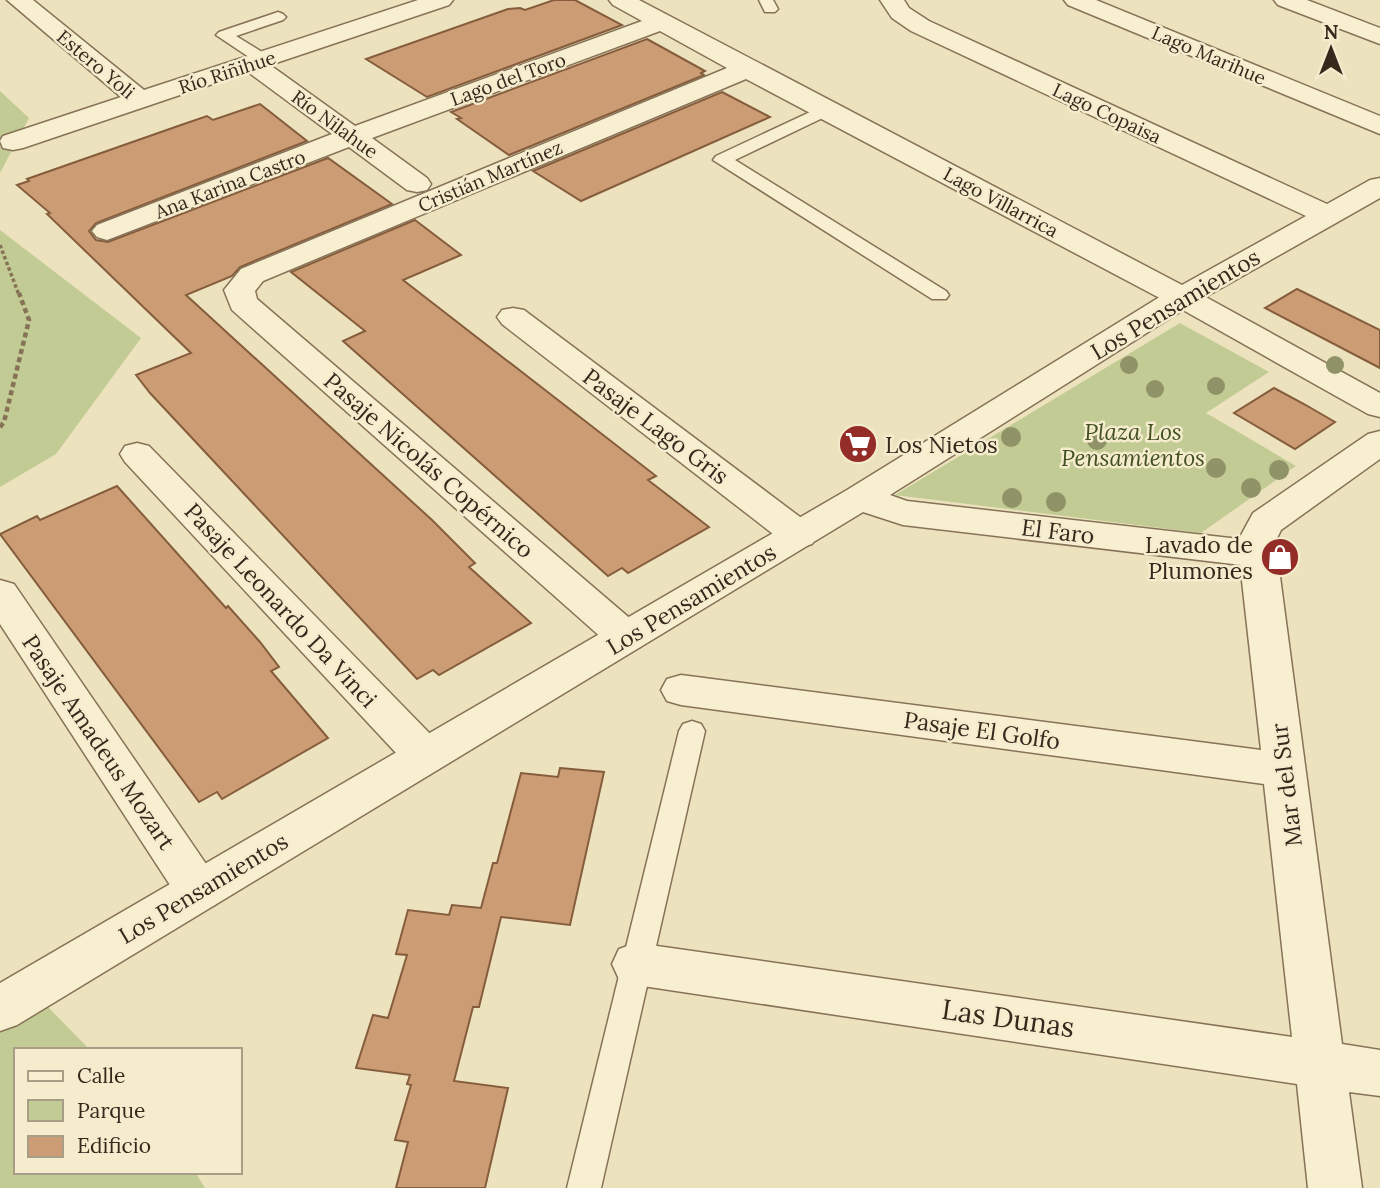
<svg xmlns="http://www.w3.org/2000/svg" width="1380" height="1188" viewBox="0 0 1380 1188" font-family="Lora,serif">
<rect width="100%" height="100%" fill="#ede2be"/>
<g fill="#c2cb93">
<path d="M0 91 29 118 0 173Z"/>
<path d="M0 230 141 338 56 454 0 487Z"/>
<path d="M1180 323 1269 372 1206 413 1296 466 1201 533 895 495Z"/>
<path d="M45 1004 90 1050H16V1172H195L205 1188H0V1032Z"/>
</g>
<g fill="#cc9d74" stroke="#855d3d" stroke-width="2">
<path d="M554 0H575L622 25 427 97 366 59 508 9 520 8 525 10Z"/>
<path d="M647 39 705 71 701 73 704 75 509 155 457 119 461 118 451 112Z"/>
<path d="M722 92 770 117 581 201 533 171Z"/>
<path d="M260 104 307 141 96 223 89 231 96 240 108 242 328 158 392 204 240 267 232 276 186 295 432 520 475 563 469 567 531 623 439 675 433 670 417 679 150 393 136 375 191 353 47 214 50 213 17 185 29 181 27 179 181 125 207 116 213 120Z"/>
<path d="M415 220 461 255 403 280 656 476 648 480 709 527 628 573 622 568 608 576 343 341 365 331 291 272Z"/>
<path d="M1297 289 1380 330V368L1265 308Z"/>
<path d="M1274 388 1304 404 1335 422 1295 449 1234 413Z"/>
<path d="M117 486 226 608 228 606 260 642 279 667 271 671 328 738 222 799 217 792 199 802 0 534 37 516 40 520Z"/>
<path d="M560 768 604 772 570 925 501 917 479 1007H473L454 1081 508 1088 485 1188H396L408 1142 395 1140 411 1085 407 1084 410 1075 356 1068 373 1015 388 1018 407 955 396 954 408 910 449 915 452 905 481 908 493 863H497L521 773 558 777Z"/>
</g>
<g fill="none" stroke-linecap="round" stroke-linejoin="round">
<g stroke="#867257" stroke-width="3">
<g id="service">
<path d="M759 0H773L778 9 775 12H765Z"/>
<path d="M278 12 283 14 286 17 283 20 236 36 270 57 272 60 270 63H258L216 35 219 32Z"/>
<path d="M825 105 833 110 831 114 735 160 946 291 949 295 946 299H932L713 160 716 156Z"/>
<path d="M692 721 701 724 705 731 601 1188H567L679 731 683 724Z"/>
</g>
</g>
<g stroke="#867257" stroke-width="3">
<g id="minor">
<path d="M7 0H33L144 90 418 0H453L449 5 270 65 355 126 642 21 613 5 609 0H639L1182 285 1306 216 911 31 892 18 880 0H904L909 8 929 21 1327 204 1370 180 1380 178V198L1193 304 1182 306 1171 304 746 79 263 281 255 291 257 299 640 627 646 637 640 647 626 651 612 647 232 310 224 290 241 269 727 68 660 31 372 138 427 178 431 184 427 190 417 192 407 190 349 147 107 240 97 237 92 231 97 225 332 134 248 72 23 148 13 150 3 148 0 141 3 136 121 97Z"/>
<path d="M1064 0H1096L1380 116V134L1068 5Z"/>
<path d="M1274 0H1307L1380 28V44L1278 5Z"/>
<path d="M513 308 524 310 812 526 818 535 812 544 799 548 786 544 502 324 497 317 502 310Z"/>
<path d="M137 443 149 446 440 744 446 756 440 768 425 773 410 768 125 462 120 454 125 446Z"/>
<path d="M1258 541 1271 545 1277 554 1342 1044 1380 1050V1096L1349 1092 1362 1188H1308L1297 1084 636 985 619 979 612 964 619 949 636 943 1292 1037 1264 784 681 705 667 701 661 690 667 679 681 675 1261 750 1239 554 1245 545Z"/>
<path d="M0 580 14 584 215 877 222 891 215 905 199 910 183 905 0 624Z"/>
</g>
</g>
<g stroke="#867257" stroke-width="3">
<path id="tertiary" d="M1182 288 1193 290 1380 393V417L1368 414 1183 310 890 495 907 501 1239 539 1253 513 1368 434 1380 431V459L1281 530 1275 542 1277 554 1271 563 1258 567 903 525 863 512 17 1025 0 1031V983L847 490 1171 290Z"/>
</g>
<path stroke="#867257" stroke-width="3.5" stroke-dasharray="3.5 2.5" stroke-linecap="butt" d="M0 245 19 295"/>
<path stroke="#867257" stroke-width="4.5" stroke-dasharray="5 3.5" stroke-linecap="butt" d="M0 427 4 422 29 320 19 293"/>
<use href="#service" fill="#f8efd1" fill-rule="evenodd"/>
<use href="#minor" fill="#f8efd1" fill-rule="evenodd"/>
<use href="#tertiary" fill="#f8efd1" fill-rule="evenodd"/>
</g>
<g fill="#909268">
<circle cx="1129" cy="365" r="9"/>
<circle cx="1335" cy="365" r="9"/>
<circle cx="1216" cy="386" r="9"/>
<circle cx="1155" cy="389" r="9"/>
<circle cx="1011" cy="437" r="10"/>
<circle cx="1097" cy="440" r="10"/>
<circle cx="1216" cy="468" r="10"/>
<circle cx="1279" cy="470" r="10"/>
<circle cx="1251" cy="488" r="10"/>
<circle cx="1012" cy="498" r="10"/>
<circle cx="1056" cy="502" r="10"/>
</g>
<defs>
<g id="supermarket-disc" transform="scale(2.0125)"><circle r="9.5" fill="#942c27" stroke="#f5ecce"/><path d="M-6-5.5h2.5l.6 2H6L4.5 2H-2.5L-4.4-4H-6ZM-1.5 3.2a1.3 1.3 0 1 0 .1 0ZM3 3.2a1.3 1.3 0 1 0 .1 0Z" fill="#fff"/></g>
<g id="shop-disc" transform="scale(2.0125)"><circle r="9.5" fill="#942c27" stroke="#f5ecce"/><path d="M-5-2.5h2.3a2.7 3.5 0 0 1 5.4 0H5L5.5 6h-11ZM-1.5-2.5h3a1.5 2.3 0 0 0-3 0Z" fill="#fff"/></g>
</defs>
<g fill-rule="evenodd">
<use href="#supermarket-disc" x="858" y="444"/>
<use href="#shop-disc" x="1280" y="557"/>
</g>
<g text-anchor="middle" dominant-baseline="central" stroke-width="5" stroke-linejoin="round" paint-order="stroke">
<g font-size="19" fill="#35291c" stroke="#f5ecce">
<text transform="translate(1209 55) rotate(23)">Lago Marihue</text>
<text transform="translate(96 64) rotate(40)">Estero Yoli</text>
<text transform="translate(227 72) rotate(-18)">Río Riñihue</text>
<text transform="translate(508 79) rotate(-20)">Lago del Toro</text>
<text transform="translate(1107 113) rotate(25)">Lago Copaisa</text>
<text transform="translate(335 124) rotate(36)">Río Nilahue</text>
<text transform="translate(490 176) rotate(-23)">Cristián Martínez</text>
<text transform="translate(230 184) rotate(-21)">Ana Karina Castro</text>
<text transform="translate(1001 202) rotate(28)">Lago Villarrica</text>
</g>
<g font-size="23" fill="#35291c" stroke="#f5ecce">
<text transform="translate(1175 304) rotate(-31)">Los Pensamientos</text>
<text transform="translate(656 426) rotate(37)">Pasaje Lago Gris</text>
<text transform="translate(429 465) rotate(41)">Pasaje Nicolás Copérnico</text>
<text transform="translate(1058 531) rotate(7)">El Faro</text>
<text transform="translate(691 599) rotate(-31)">Los Pensamientos</text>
<text transform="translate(281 605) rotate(47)">Pasaje Leonardo Da Vinci</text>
<text transform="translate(982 730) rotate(8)">Pasaje El Golfo</text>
<text transform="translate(99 742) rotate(56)">Pasaje Amadeus Mozart</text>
<text transform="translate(1286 785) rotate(-97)">Mar del Sur</text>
<text transform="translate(203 888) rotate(-31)">Los Pensamientos</text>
</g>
<g font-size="23" font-style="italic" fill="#435122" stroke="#f5ecce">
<text x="1133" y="431">Plaza Los<tspan x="1133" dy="26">Pensamientos</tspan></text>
</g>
<g font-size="23" fill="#35291c" stroke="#f5ecce" text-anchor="start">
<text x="885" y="444">Los Nietos</text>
<text x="1253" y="544" text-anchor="end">Lavado de<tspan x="1253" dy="26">Plumones</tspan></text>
</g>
<g font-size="28" fill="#35291c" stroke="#f5ecce">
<text transform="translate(1008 1018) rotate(8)">Las Dunas</text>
</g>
</g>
<rect x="14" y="1048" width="228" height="126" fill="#f5ecce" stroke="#a89e87" stroke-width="2"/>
<rect x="28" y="1071" width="35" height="10" fill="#f8efd1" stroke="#a89e87" stroke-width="2"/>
<text x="77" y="1083" font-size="21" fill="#35291c">Calle</text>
<rect x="28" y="1100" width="35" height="21" fill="#c2cb93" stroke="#a89e87" stroke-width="2"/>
<text x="77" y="1118" font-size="21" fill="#35291c">Parque</text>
<rect x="28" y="1136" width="35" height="21" fill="#cc9d74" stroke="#a89e87" stroke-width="2"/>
<text x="77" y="1153" font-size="21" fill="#35291c">Edificio</text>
<g transform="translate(1331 49)" stroke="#f5ecce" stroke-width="5" paint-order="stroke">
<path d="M0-5L12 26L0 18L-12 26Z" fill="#35291c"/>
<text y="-10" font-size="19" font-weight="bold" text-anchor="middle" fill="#35291c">N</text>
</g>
</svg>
